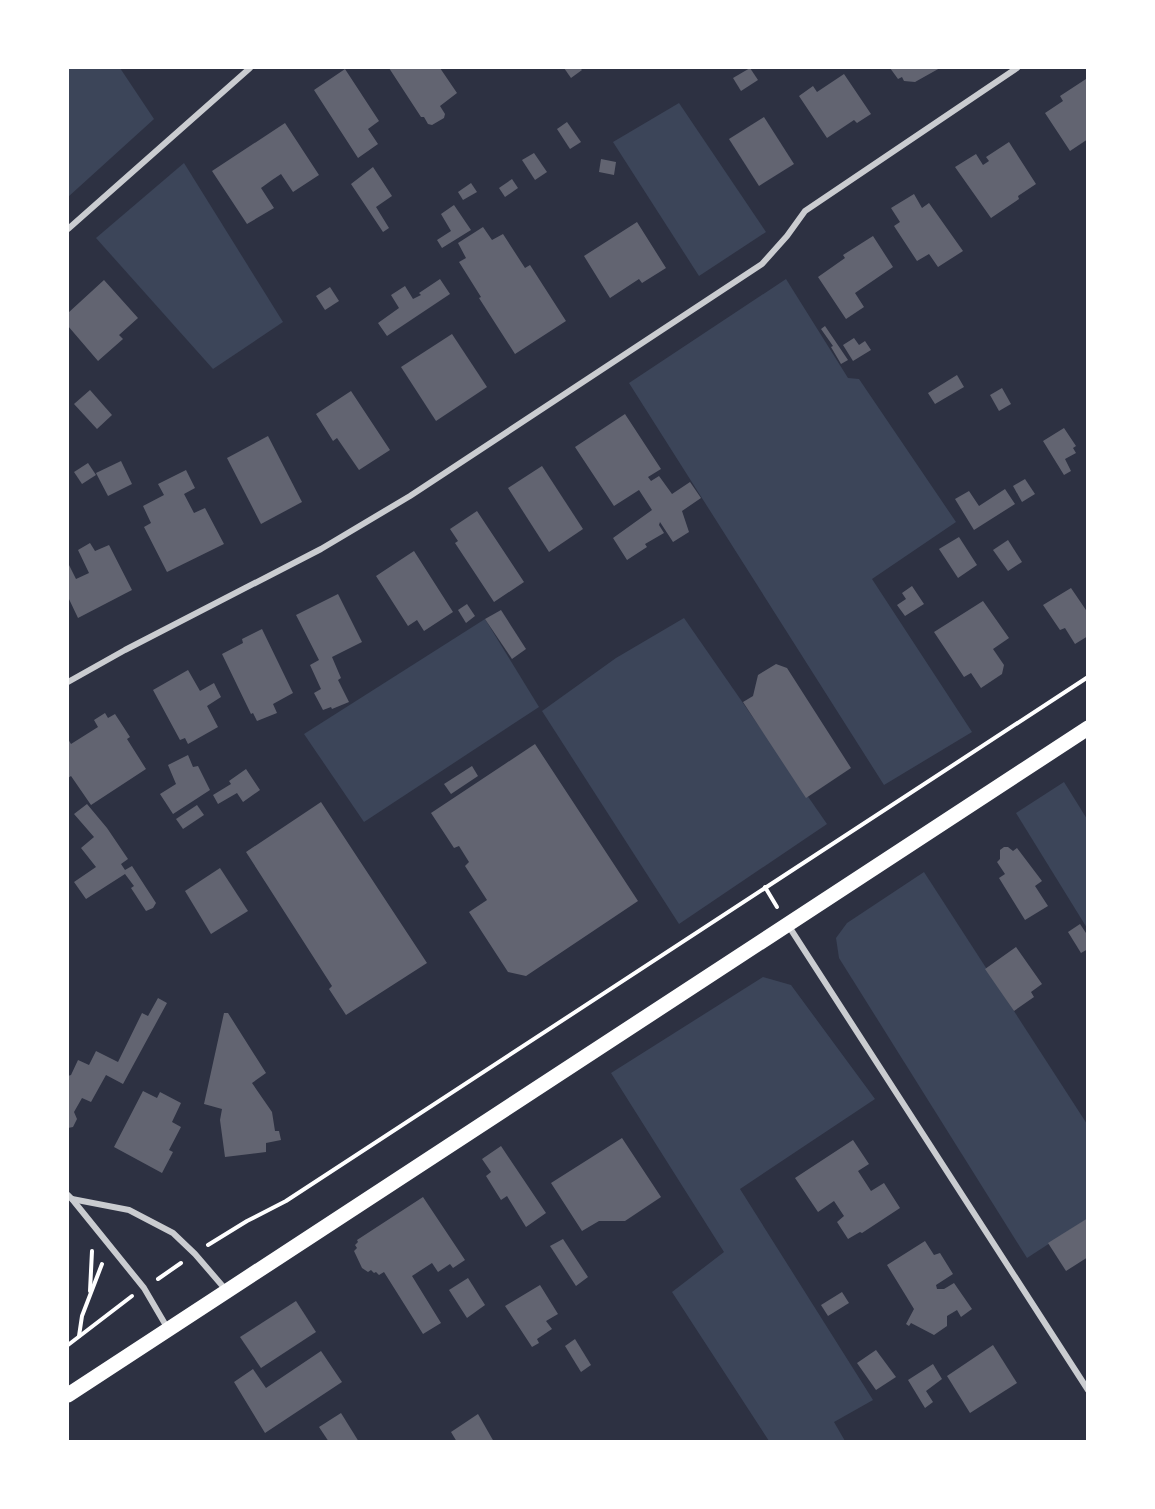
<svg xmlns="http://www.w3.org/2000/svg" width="1155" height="1509" viewBox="0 0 1155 1509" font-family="'Varela Round',sans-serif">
<rect width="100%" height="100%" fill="#2d3142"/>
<g fill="#3c4559">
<path d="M68 68H120L154 119 68 197Z"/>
<path d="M679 103 766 232 699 276 613 142Z"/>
<path d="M184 163 283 322 213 369 96 238Z"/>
<path d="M786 279 848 378 859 379 956 522 872 579 972 732 884 785 629 383Z"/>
<path d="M684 618 827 824 679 924 542 711 616 658Z"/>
<path d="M485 619 539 707 364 822 304 734Z"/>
<path d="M1064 782 1087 819V928L1016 813Z"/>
<path d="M924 872 1087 1124V1219L1027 1258 839 958 836 938 847 923Z"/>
<path d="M763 977 791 985 875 1099 740 1189 873 1400 834 1422 845 1441H769L672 1292 724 1252 611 1073Z"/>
</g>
<g fill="#626471">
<path d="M389 68H440L457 93 440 106 445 114 444 118 432 125 428 124 424 117H421Z"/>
<path d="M564 68H580L582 70 571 78Z"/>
<path d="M750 68 758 80 741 91 733 78Z"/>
<path d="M890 68H940L915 82 904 81 902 77 898 79Z"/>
<path d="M345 69 379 121 368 129 378 144 358 158 314 90Z"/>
<path d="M844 74 871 114 857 123 854 120 827 138 799 96 813 86 817 92Z"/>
<path d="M1086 79 1088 81V139L1070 151 1045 113 1063 101 1060 96Z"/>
<path d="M764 117 794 164 759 186 729 139Z"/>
<path d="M567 122 581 142 570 149 557 129Z"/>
<path d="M285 123 319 175 293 192 281 174 272 180 261 188 274 208 247 224 212 171Z"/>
<path d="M1009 142 1036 184 1018 196 1019 199 991 218 955 167 976 154 983 165 989 161 986 157Z"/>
<path d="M534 153 547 172 535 180 522 160Z"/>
<path d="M601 159 616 162 614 175 599 172Z"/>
<path d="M373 167 392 196 376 207 389 228 383 232 351 184Z"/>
<path d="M512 179 518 188 505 197 499 188Z"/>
<path d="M471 183 477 192 463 200 458 192Z"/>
<path d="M914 194 922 208 929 203 963 251 938 267 929 254 917 261 894 226 900 222 891 208Z"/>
<path d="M454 205 471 230 442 248 437 240 451 231 441 214Z"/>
<path d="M637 222 666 268 642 283 639 279 610 298 584 256Z"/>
<path d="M483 227 492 240 503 234 525 268 530 265 566 321 515 354 479 298 481 297 459 262 466 258 458 243Z"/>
<path d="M873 236 893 267 855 293 864 307 846 319 818 277 845 258 843 255Z"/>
<path d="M440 279 450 294 387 336 378 323 399 308 391 295 405 286 413 299 421 295 419 293Z"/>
<path d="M104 280 138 318 119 335 123 339 98 361 68 326V313Z"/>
<path d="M330 287 339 301 325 310 316 296Z"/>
<path d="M825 326 848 360 841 364 831 347 833 346 821 329Z"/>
<path d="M452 334 487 387 436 421 401 367Z"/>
<path d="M854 338 859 345 865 341 871 350 853 361 843 345Z"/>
<path d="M957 375 964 387 935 404 928 393Z"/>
<path d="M1002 388 1011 404 999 411 990 395Z"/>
<path d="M90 390 112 415 97 429 74 404Z"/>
<path d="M351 391 390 450 359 470 337 438 333 441 316 414Z"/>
<path d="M625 414 661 469 648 477 651 481 659 476 672 494 690 482 701 498 682 511 689 532 673 542 660 522 659 525 664 533 645 544 647 547 627 560 613 538 652 510 639 490 614 506 575 447Z"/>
<path d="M1064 428 1076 446 1073 448 1076 453 1065 459 1071 471 1064 475 1043 441Z"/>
<path d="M268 436 302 502 261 524 227 458Z"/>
<path d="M121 461 132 484 108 496 96 473Z"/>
<path d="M88 463 96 475 82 484 74 472Z"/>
<path d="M542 466 583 529 549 552 508 488Z"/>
<path d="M186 470 195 488 184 494 194 513 205 508 224 544 167 572 144 527 151 523 143 506 164 495 158 484Z"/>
<path d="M1025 479 1035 494 1022 502 1013 486Z"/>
<path d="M1005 489 1015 504 974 530 955 499 969 491 979 506Z"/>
<path d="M477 511 524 582 494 602 455 543 458 541 450 529Z"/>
<path d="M959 537 977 565 958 578 939 549Z"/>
<path d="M1008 540 1022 562 1008 571 993 550Z"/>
<path d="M90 543 95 551 109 545 132 590 78 618 68 597V563L76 579 89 573 78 550Z"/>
<path d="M414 551 453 612 424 631 417 620 408 626 376 576Z"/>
<path d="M912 586 924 604 905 616 897 605 906 599 902 593Z"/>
<path d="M1071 588 1088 613V636L1075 644 1065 628 1060 630 1043 605Z"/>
<path d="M338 594 362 642 332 657 341 678 338 680 349 702 332 709 331 707 323 710 314 693 321 689 310 665 319 660 296 615Z"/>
<path d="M983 601 1009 638 993 649 1004 665 1002 674 981 688 971 673 964 677 934 632Z"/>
<path d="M467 604 475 616 466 623 458 610Z"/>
<path d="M501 610 526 649 512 659 485 619Z"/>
<path d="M262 629 293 693 273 704 277 713 257 721 253 713 251 714 222 654 243 643 242 639Z"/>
<path d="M776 664 787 668 851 768 806 798 743 702 753 696 758 675Z"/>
<path d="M188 670 200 691 214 683 221 697 207 706 218 727 188 744 185 738 180 740 153 690Z"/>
<path d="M105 713 108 718 115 714 130 737 127 739 146 769 91 805 71 776 68 778V739L71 744 98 727 94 720Z"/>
<path d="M535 744 638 901 526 976 508 972 469 912 487 900 465 866 469 862 459 846 454 848 431 813Z"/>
<path d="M188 755 193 767 198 766 210 790 173 814 160 794 176 784 168 765Z"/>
<path d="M472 766 478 776 451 794 444 784Z"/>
<path d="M246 769 260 790 243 802 237 793 218 804 213 795 231 784 229 781Z"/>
<path d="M321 802 427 963 346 1015 329 989 332 986 246 852Z"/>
<path d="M87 804 107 828 128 859 121 864 125 870 132 866 156 903 153 908 146 911 131 888 134 886 125 874 86 899 74 882 96 867 81 848 94 837 74 814Z"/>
<path d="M197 805 204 815 183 829 176 819Z"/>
<path d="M1004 847H1008L1013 851 1017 848 1042 881 1035 886 1048 906 1025 920 999 878 1005 874 997 862 1000 859V850Z"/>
<path d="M220 868 248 911 211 934 185 891Z"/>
<path d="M1080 924 1088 936V949L1081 953 1068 932Z"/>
<path d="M1016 947 1042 984 1031 992 1034 997 1014 1011 985 969Z"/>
<path d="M158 998 167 1003 123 1084 106 1075 91 1102 82 1098 74 1112 77 1119 73 1127 68 1128V1076L71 1075 78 1060 89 1065 96 1051 118 1062 142 1013 148 1016Z"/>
<path d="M224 1013H228L266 1073 252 1083 272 1112 275 1131H279L281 1140 266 1143V1152L225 1157 220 1120 222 1109 204 1104Z"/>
<path d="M143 1091 157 1098 160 1092 181 1103 172 1122 181 1127 169 1150 173 1152 162 1173 114 1147Z"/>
<path d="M622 1138 661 1197 625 1221H599L582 1231 551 1183Z"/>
<path d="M853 1140 869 1164 858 1171 871 1191 884 1183 900 1208 862 1233 860 1232 848 1239 837 1222 844 1216 834 1201 818 1212 795 1178Z"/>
<path d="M501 1146 546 1213 526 1227 507 1196 501 1200 486 1176 491 1172 482 1159Z"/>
<path d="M423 1197 465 1260 453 1268 450 1264 438 1272 432 1263 412 1276 441 1323 423 1334 384 1272 379 1275 376 1272 374 1273 371 1270 368 1272 362 1268 354 1251 357 1248 355 1245 358 1242 357 1240Z"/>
<path d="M1088 1218V1257L1066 1271 1048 1243Z"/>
<path d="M563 1239 588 1277 576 1286 550 1246Z"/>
<path d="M925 1241 934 1255 940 1253 953 1274 936 1285 937 1289H944L954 1283 972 1309 961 1317 957 1310 947 1316V1326L934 1335 911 1323 909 1326 906 1324 914 1309 887 1265Z"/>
<path d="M468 1278 485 1305 467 1318 449 1290Z"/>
<path d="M540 1285 558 1314 546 1321 552 1329 537 1339 539 1343 532 1347 505 1306Z"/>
<path d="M842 1292 849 1303 828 1316 821 1305Z"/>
<path d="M296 1301 316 1332 261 1368 240 1337Z"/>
<path d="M575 1339 591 1365 581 1372 565 1346Z"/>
<path d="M993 1345 1017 1383 970 1413 947 1376Z"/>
<path d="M876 1350 896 1377 876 1390 857 1363Z"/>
<path d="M321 1351 342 1382 265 1433 234 1382 253 1369 266 1388Z"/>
<path d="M933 1364 942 1379 926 1391 933 1402 925 1408 908 1380Z"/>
<path d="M341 1413 359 1442H329L319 1427Z"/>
<path d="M478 1414 494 1442H457L451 1432Z"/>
</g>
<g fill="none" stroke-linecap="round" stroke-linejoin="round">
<g stroke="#fff" stroke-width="4">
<path d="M765 887 777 907"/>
<path d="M208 1245 247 1221 286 1201 1088 677"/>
<path d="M158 1279 181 1263"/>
<path d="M90 1291 92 1251"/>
<path d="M79 1336 82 1316 102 1264"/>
<path d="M68 1345 132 1296"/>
</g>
<g stroke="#caccd0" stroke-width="6">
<path d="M68 229 250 68"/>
<path d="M68 682 125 650 321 549 410 496 762 264 787 236 805 211 1017 68"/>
<path d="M788 925 1088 1390"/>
<path d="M68 1195 72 1199 144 1288 168 1329"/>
<path d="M72 1199 129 1210 173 1233 195 1254 226 1290"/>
</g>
<path stroke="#fff" stroke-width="15" d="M68 1395 1088 728"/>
</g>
<rect width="1155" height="1509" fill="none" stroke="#ffffff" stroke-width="138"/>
</svg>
